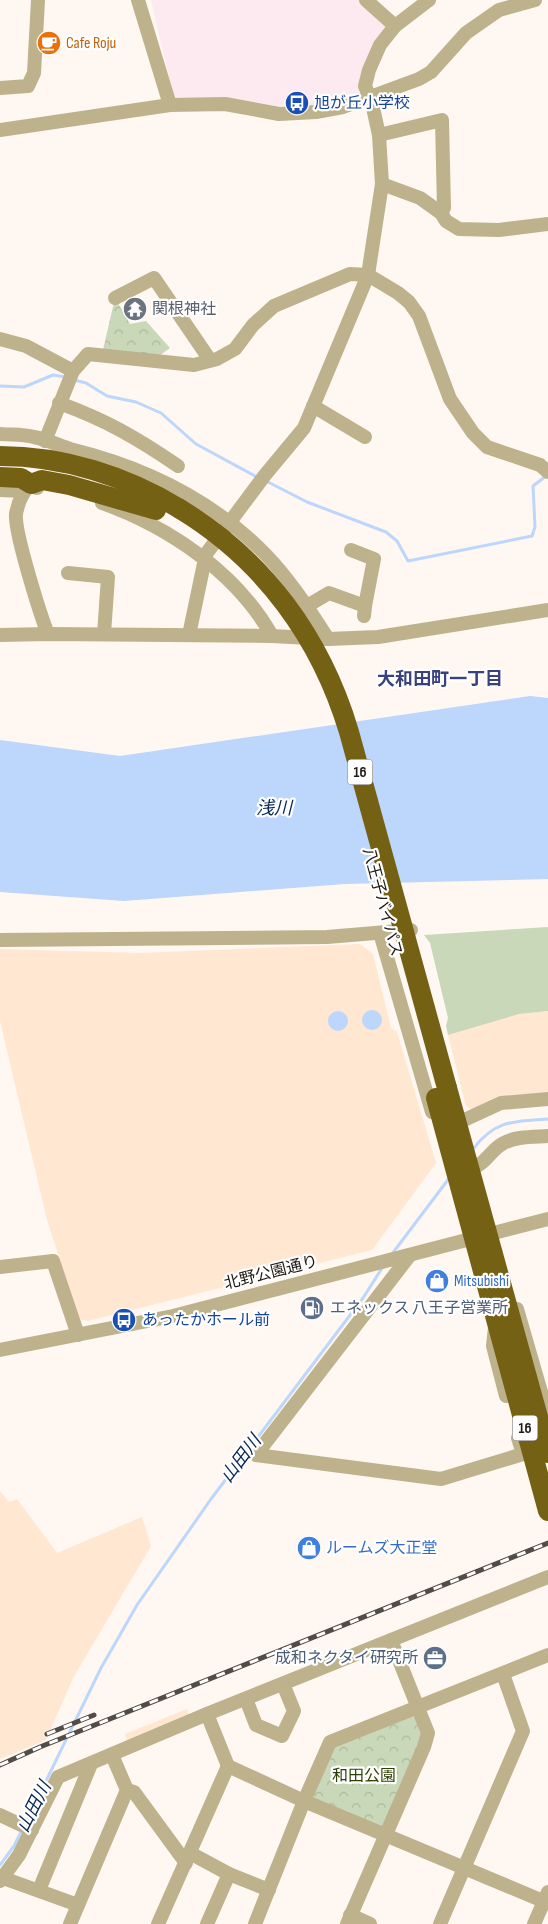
<svg xmlns="http://www.w3.org/2000/svg" width="548" height="1924" viewBox="0 0 548 1924" font-family="'Sofia Sans Condensed','Noto Sans JP',sans-serif">
<defs>
<pattern id="park-crowns" width="20" height="18" patternUnits="userSpaceOnUse" patternTransform="scale(1.25)"><rect width="20" height="18" fill="#c9d8b8"/><path d="M2 6a3 3 0 1 1 6 0M12 15a3 3 0 1 1 6 0" fill="none" stroke="#acb99d"/></pattern>
</defs>
<rect width="100%" height="100%" fill="#fff7f1"/>
<g fill="#ffe7d1">
<path d="M360 944 373 954 391 1028 397 1032 436 1163 372 1250 88 1321 79 1319 47 1220 0 1021V949L141 953Z"/>
<path d="M548 1011V1095L473 1110 466 1106 448 1035 519 1014Z"/>
<path d="M0 1491 9 1502 17 1499 57 1553 142 1517 151 1546 73 1678 46 1740 0 1759Z"/>
<path d="M187 1709 190 1717 128 1742 125 1734Z"/>
</g>
<path fill="#fde9f0" d="M151 0H360L387 24 386 29 361 91 355 98 336 105 278 106 174 98Z"/>
<path fill="#c9d8b8" d="M548 927V1011L519 1014 448 1035 446 1026 448 1018 430 943 424 935Z"/>
<g fill="url(#park-crowns)">
<path d="M115 298 130 324 146 321 170 348 152 361 102 354Z"/>
<path d="M412 1713 426 1732 384 1826 380 1828 314 1799 313 1796 332 1746Z"/>
</g>
<g fill="#bdd6fb">
<path d="M530 696 548 698V879L345 884 124 901 0 892V740L120 756Z"/>
<circle cx="372" cy="1020" r="10"/>
<circle cx="338" cy="1021" r="10"/>
</g>
<g fill="none" stroke-linecap="round" stroke-linejoin="round">
<g stroke="#bdd6fb" stroke-width="3">
<path d="M74 380 86 383 107 396 136 402 161 413 196 444 257 477"/>
<path d="M0 386 24 387 53 375 65 377"/>
<path d="M266 481 307 502 386 532 397 541 408 561 532 536 535 527 533 486 546 476"/>
<path d="M473 1149C495 1120 514 1121 548 1119"/>
<path d="M392 1254 450 1177"/>
<path d="M26 1822 101 1668 137 1605 211 1499 363 1298 384 1265"/>
<path d="M0 1865 14 1846 22 1830"/>
</g>
<g stroke="#beb28c" stroke-width="14">
<path d="M138 0 170 105"/>
<path d="M366 0 395 26"/>
<path d="M0 88 28 86 34 73 38 0"/>
<path d="M0 130 170 105 225 104 279 114 316 112 343 107 419 79 431 72 466 33 499 10 535 0"/>
<path d="M379 135 442 120 444 208 441 213"/>
<path d="M382 184 420 198 441 213 446 221 459 229 499 230 548 224"/>
<path d="M115 298 154 278 210 360"/>
<path d="M0 339 26 346 73 371"/>
<path d="M59 403C106 420 137 438 178 466"/>
<path d="M313 406 365 437"/>
<path d="M0 434C11 435 23 434 34 437 46 439 58 445 70 449 144 467 214 501 267 556 291 581 310 610 328 639"/>
<path d="M45 441 73 371 88 354 194 365 217 359 235 349 253 325 274 306 350 274 368 275 398 293 409 302 419 316 450 399 473 433 487 447 540 465 548 472"/>
<path d="M37 488 31 484C22 492 18 503 16 514 14 531 40 614 48 634"/>
<path d="M0 490 23 491"/>
<path d="M102 503C169 527 237 573 272 636"/>
<path d="M351 550 374 559 365 606"/>
<path d="M68 573 108 577 104 634"/>
<path d="M307 606 329 593 365 606 364 616"/>
<path d="M0 635 48 634 272 636 328 639 378 637 548 610"/>
<path d="M189 635 206 554 265 475 304 428 368 275 382 184 379 135 372 103 365 86 369 70 380 45 395 26 429 0"/>
<path d="M380 933 432 1112"/>
<path d="M0 940 327 937 411 930"/>
<path d="M462 1121 501 1103 548 1099"/>
<path d="M471 1168C485 1165 490 1151 502 1144 515 1136 533 1137 548 1136"/>
<path d="M0 1267 53 1261 78 1335"/>
<path d="M517 1309 548 1416"/>
<path d="M495 1327 493 1346 506 1396"/>
<path d="M0 1350 173 1316 548 1219"/>
<path d="M256 1455 441 1479 523 1454 518 1438"/>
<path d="M256 1455 410 1255"/>
<path d="M246 1699 256 1725 282 1736 294 1711 283 1684"/>
<path d="M207 1714 228 1766 304 1801 548 1903"/>
<path d="M127 1790 134 1792 186 1863"/>
<path d="M0 1815 32 1830"/>
<path d="M190 1853 229 1874 269 1890"/>
<path d="M3 1878 78 1905"/>
<path d="M0 1881 19 1855 58 1777 207 1714 548 1577"/>
<path d="M39 1890 91 1764"/>
<path d="M350 1915 370 1924"/>
<path d="M70 1924 127 1790 112 1755"/>
<path d="M158 1924 228 1766"/>
<path d="M207 1924 229 1874"/>
<path d="M255 1924 304 1801 330 1742 548 1655"/>
<path d="M347 1924 424 1747 428 1733 391 1640"/>
<path d="M440 1924 523 1731 503 1674"/>
<path d="M534 1924 548 1892"/>
</g>
<g stroke="#756114" stroke-width="20">
<path d="M0 456C63 456 126 476 180 509"/>
<path d="M0 477 21 478 31 484 42 480 69 485 156 510"/>
<path d="M447 1088 548 1453"/>
<path d="M436 1098 548 1511"/>
</g>
<g stroke="#524b46" stroke-width="5">
<g id="rail">
<path d="M47 1734 94 1715"/>
<path d="M0 1765 40 1747 548 1543"/>
</g>
</g>
<use href="#rail" stroke="#fff" stroke-width="3" stroke-dasharray="9" stroke-linecap="butt"/>
<path stroke="#756114" stroke-width="20" d="M180 509C264 560 321 638 349 732L447 1088"/>
</g>
<defs>
<g id="cafe-disc" transform="scale(1.25)"><circle r="9.5" fill="#e8710a" stroke="#fff"/><path d="M-5.5-4.5H6V0H3Q3 3.5 0 3.5H-2.5Q-5.5 3.5-5.5 0ZM3-3.2v2h1.7v-2ZM-6 4.5H4V6H-6Z" fill="#fff"/></g>
<g id="bus-disc" transform="scale(1.25)"><circle r="9.5" fill="#1a4fb4" stroke="#fff"/><path d="M-5-6H5V4H4V6H2V4H-2V6H-4V4H-5ZM-3.5-4V0h7V-4ZM-3.5 1.2v1.5H-2V1.2ZM2 1.2v1.5H3.5V1.2Z" fill="#fff"/></g>
<g id="temple-disc" transform="scale(1.25)"><circle r="9.5" fill="#6b7280" stroke="#fff"/><path d="M0-6L5-2H3V0L6.5 2.5H4V6H1.5V3h-3V6H-4V2.5H-6.5L-3 0V-2H-5Z" fill="#fff"/></g>
<g id="shop-disc" transform="scale(1.25)"><circle r="9.5" fill="#3f7fe0" stroke="#fff"/><path d="M-5-2.5h2.3a2.7 3.5 0 0 1 5.4 0H5L5.5 6h-11ZM-1.5-2.5h3a1.5 2.3 0 0 0-3 0Z" fill="#fff"/></g>
<g id="fuel-disc" transform="scale(1.25)"><circle r="9.5" fill="#5c6f8a" stroke="#fff"/><path d="M-5.5-6h7V0h2V4h1.3V-2.5L3-4.5l.8-.8L6-3V5H2.5V1h-1V6h-7ZM-4.2-4.7v3.2H.2V-4.7Z" fill="#fff"/></g>
<g id="office-disc" transform="scale(1.25)"><circle r="9.5" fill="#5c6f8a" stroke="#fff"/><path d="M-6-3h4V-5.5h4V-3h4V5H-6ZM-1-4.5V-3h2v-1.5ZM-6 0V1H6V0Z" fill="#fff"/></g>
</defs>
<g fill-rule="evenodd">
<use href="#cafe-disc" x="49" y="43"/>
<use href="#bus-disc" x="297" y="103"/>
<use href="#temple-disc" x="135" y="309"/>
<use href="#shop-disc" x="437" y="1281"/>
<use href="#fuel-disc" x="312" y="1308"/>
<use href="#bus-disc" x="124" y="1320"/>
<use href="#shop-disc" x="309" y="1548"/>
<use href="#office-disc" x="435" y="1658"/>
</g>
<g text-anchor="middle" dominant-baseline="central" stroke-width="4.5" stroke-linejoin="round" paint-order="stroke">
<g fill="#fff" stroke="#635e5a" stroke-width="1">
<rect x="347.5" y="759.5" width="25" height="25" rx="4"/>
<rect x="512.5" y="1415.5" width="25" height="25" rx="4"/>
</g>
<g font-size="15" font-weight="bold" fill="#201914">
<text x="360" y="772">16</text>
<text x="525" y="1428">16</text>
</g>
<g font-size="16" fill="#c56008" stroke="#fff" text-anchor="start">
<text x="66" y="43">Cafe Roju</text>
</g>
<g font-size="16" fill="#164399" stroke="#fff" text-anchor="start">
<text x="314" y="103">旭が丘小学校</text>
<text x="142" y="1320">あったかホール前</text>
</g>
<g font-size="16" fill="#5b616d" stroke="#fff" text-anchor="start">
<text x="152" y="309">関根神社</text>
</g>
<g font-size="16" fill="#201914" stroke="#fff">
<text transform="translate(382 902) rotate(75)">八王子バイパス</text>
<text transform="translate(271 1273) rotate(-14)">北野公園通り</text>
</g>
<g font-size="16" fill="#366cbe" stroke="#fff" text-anchor="start">
<text x="454" y="1281">Mitsubishi</text>
<text x="326" y="1548">ルームズ大正堂</text>
</g>
<g font-size="16" fill="#4e5e75" stroke="#fff" text-anchor="start">
<text x="330" y="1308">エネックス 八王子営業所</text>
<text x="418" y="1658" text-anchor="end">成和ネクタイ研究所</text>
</g>
<g font-size="16" fill="#2c4204" stroke="#fff">
<text x="364" y="1776">和田公園</text>
</g>
<g font-size="18" font-weight="bold" fill="#3a427e" stroke="#fff">
<text x="440" y="679">大和田町一丁目</text>
</g>
<g font-size="18" font-style="italic" fill="#072853" stroke="#fff">
<text x="274" y="808">浅川</text>
<text transform="translate(241 1459) rotate(-53)">山田川</text>
<text transform="translate(34 1807) rotate(-63)">山田川</text>
</g>
</g>
</svg>
